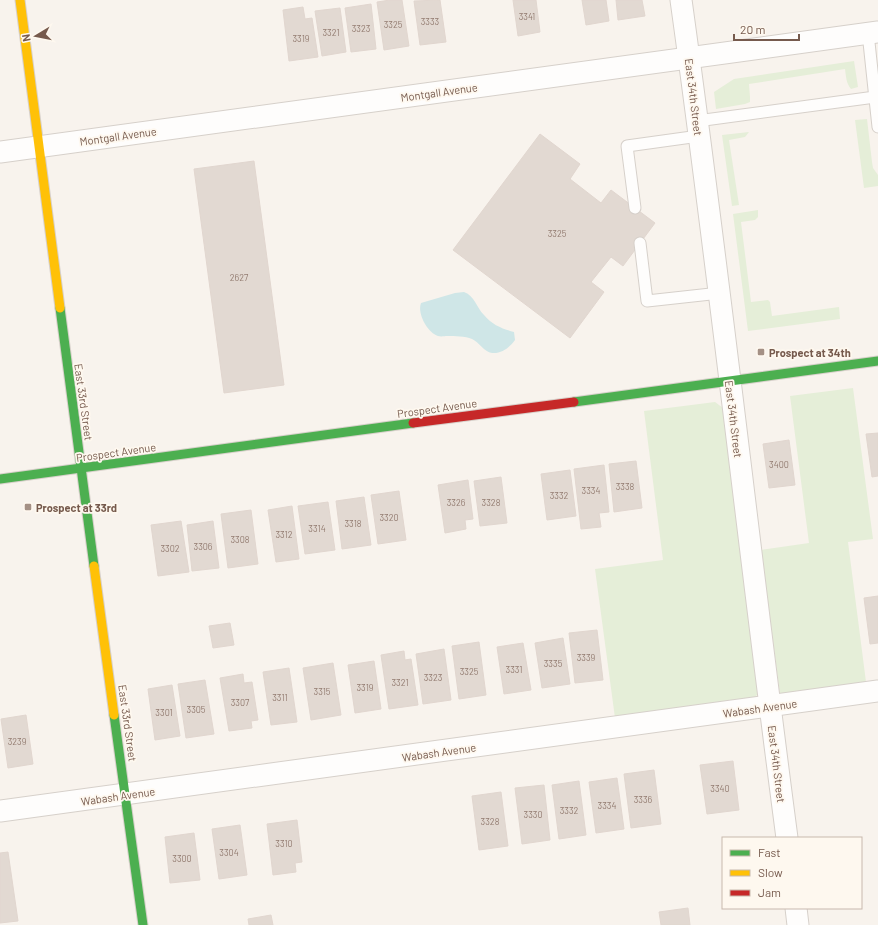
<svg xmlns="http://www.w3.org/2000/svg" width="878" height="925" viewBox="0 0 878 925" font-family="Barlow,sans-serif">
<rect width="100%" height="100%" fill="#f8f3ed"/>
<g fill="#e5eed8">
<path d="M854 61 858 87 851 89C846 83 846 76 845 69L749 84 750 97V102L745 104 716 109 714 92 734 79Z"/>
<path d="M867 119 872 162 873 168 878 175V186L864 188 855 120Z"/>
<path d="M749 132 745 137 729 140 739 205 732 206 722 135Z"/>
<path d="M758 210V217L755 220 741 222 751 302 768 300 770 302 772 316 839 307 840 319 748 331 733 214Z"/>
<path d="M853 388 873 539 848 542 866 682 780 694 761 550 809 543 790 396Z"/>
<path d="M715 402 723 408 760 691 753 700 615 718 595 569 663 560 644 411Z"/>
</g>
<path fill="#cfe6e7" d="M464 292C475 296 476 307 484 315 492 325 503 329 514 332L515 340C510 347 502 354 492 353 484 352 479 342 472 339 465 336 455 336 447 336 445 336 441 337 438 336 427 332 417 313 421 303L455 293Z"/>
<g fill="#e2d9d2" stroke="#e1d6cf">
<path d="M390 0H402L409 46 384 50 377 2Z"/>
<path d="M440 0 446 42 420 45 414 1Z"/>
<path d="M513 0H536L540 32 518 36Z"/>
<path d="M582 0H606L609 21 586 25Z"/>
<path d="M616 0H642L645 16 618 20Z"/>
<path d="M371 4 376 49 351 52 345 8Z"/>
<path d="M303 7 305 19 312 18 318 57 289 61 283 10Z"/>
<path d="M340 8 346 52 322 56 315 11Z"/>
<path d="M540 134 580 164 570 179 601 203 611 190 655 223 623 266 611 257 591 282 604 292 570 338 453 250Z"/>
<path d="M254 161 284 385 224 393 194 169Z"/>
<path d="M878 433V476L872 477 866 434Z"/>
<path d="M789 440 795 485 769 488 763 444Z"/>
<path d="M636 461 642 508 614 512 609 464Z"/>
<path d="M604 465 609 512 599 513 601 527 581 529 574 469Z"/>
<path d="M570 470 576 516 547 520 541 474Z"/>
<path d="M501 477 507 523 480 526 474 481Z"/>
<path d="M468 480 473 519 465 520 466 529 445 533 438 485Z"/>
<path d="M399 491 406 540 378 544 371 495Z"/>
<path d="M364 497 371 545 342 549 336 501Z"/>
<path d="M328 502 335 550 305 554 298 506Z"/>
<path d="M292 506 299 559 276 562 268 510Z"/>
<path d="M251 510 258 564 228 568 221 514Z"/>
<path d="M181 521 189 572 158 576 151 525Z"/>
<path d="M213 521 219 568 192 571 187 525Z"/>
<path d="M878 596V643L870 644 864 598Z"/>
<path d="M230 623 234 645 213 648 209 626Z"/>
<path d="M597 630 603 680 575 683 569 633Z"/>
<path d="M563 638 570 684 542 688 535 643Z"/>
<path d="M479 642 486 695 459 699 452 646Z"/>
<path d="M523 643 531 690 504 694 497 647Z"/>
<path d="M444 649 451 700 423 704 416 654Z"/>
<path d="M404 651 405 660 411 659 418 705 389 709 381 655Z"/>
<path d="M374 661 381 709 355 713 348 665Z"/>
<path d="M333 663 341 715 311 720 303 668Z"/>
<path d="M289 668 297 722 271 725 263 672Z"/>
<path d="M243 674 244 683 252 682 258 720 251 721 252 728 229 731 220 678Z"/>
<path d="M205 680 214 734 186 738 178 684Z"/>
<path d="M172 685 180 736 155 740 148 689Z"/>
<path d="M26 715 33 764 8 768 1 719Z"/>
<path d="M733 761 739 810 707 814 700 765Z"/>
<path d="M654 770 661 824 631 828 624 774Z"/>
<path d="M617 778 624 829 596 833 589 782Z"/>
<path d="M579 781 586 835 559 839 552 785Z"/>
<path d="M544 785 550 840 522 844 515 788Z"/>
<path d="M501 792 508 846 479 850 472 796Z"/>
<path d="M297 820 302 862 295 863 296 872 273 875 267 824Z"/>
<path d="M240 825 247 875 219 879 212 829Z"/>
<path d="M194 833 200 880 170 883 165 837Z"/>
<path d="M8 852 18 921 0 923V853Z"/>
<path d="M688 908 690 925H661L659 912Z"/>
<path d="M271 915 273 925H249L248 919Z"/>
</g>
<g fill="none" stroke-linecap="round" stroke-linejoin="round">
<g stroke="#d6d0ca" stroke-width="13">
<g id="lane">
<path d="M868 33 878 127"/>
<path d="M697 121 875 97"/>
<path d="M635 208 627 146 699 136"/>
<path d="M640 243 647 301 720 293"/>
</g>
</g>
<g stroke="#d6d0ca" stroke-width="23">
<g id="street">
<path d="M681 0C720 279 750 559 787 838"/>
<path d="M0 152 878 32"/>
<path d="M0 811 878 691"/>
<path d="M796 908 798 925"/>
</g>
</g>
<g stroke="#d7d0ca" stroke-width="11">
<g id="fast">
<path d="M60 308 94 566"/>
<path d="M574 402 878 361"/>
<path d="M0 479 413 423"/>
<path d="M114 715 143 925"/>
</g>
</g>
<g stroke="#d7d0ca" stroke-width="11">
<g id="slow">
<path d="M20 0 60 308"/>
<path d="M94 566 114 715"/>
</g>
</g>
<g stroke="#d7d0ca" stroke-width="11">
<path id="jam" d="M413 423 574 402"/>
</g>
<use href="#lane" stroke="#fefdfc" stroke-width="11"/>
<use href="#street" stroke="#fefdfc" stroke-width="21"/>
<use href="#fast" stroke="#4caf50" stroke-width="9"/>
<use href="#slow" stroke="#ffc107" stroke-width="9"/>
<use href="#jam" stroke="#c62828" stroke-width="9"/>
</g>
<g fill="#a49085" stroke="#fef8ef" stroke-width="1.5">
<rect x="757" y="348" width="8" height="8" rx="2"/>
<rect x="24" y="503" width="8" height="8" rx="2"/>
</g>
<g text-anchor="middle" dominant-baseline="central" stroke-width="3.5" stroke-linejoin="round" paint-order="stroke">
<g font-size="9" fill="#937c71">
<text x="527" y="16">3341</text>
<text x="430" y="21">3333</text>
<text x="393" y="24">3325</text>
<text x="361" y="28">3323</text>
<text x="331" y="32">3321</text>
<text x="301" y="38">3319</text>
<text x="557" y="233">3325</text>
<text x="239" y="277">2627</text>
<text x="779" y="464">3400</text>
<text x="625" y="486">3338</text>
<text x="591" y="490">3334</text>
<text x="559" y="495">3332</text>
<text x="456" y="502">3326</text>
<text x="491" y="502">3328</text>
<text x="389" y="517">3320</text>
<text x="353" y="523">3318</text>
<text x="317" y="528">3314</text>
<text x="284" y="534">3312</text>
<text x="240" y="539">3308</text>
<text x="203" y="546">3306</text>
<text x="170" y="548">3302</text>
<text x="586" y="657">3339</text>
<text x="553" y="663">3335</text>
<text x="514" y="669">3331</text>
<text x="469" y="671">3325</text>
<text x="433" y="677">3323</text>
<text x="400" y="682">3321</text>
<text x="365" y="687">3319</text>
<text x="322" y="691">3315</text>
<text x="280" y="697">3311</text>
<text x="240" y="702">3307</text>
<text x="196" y="709">3305</text>
<text x="164" y="712">3301</text>
<text x="17" y="741">3239</text>
<text x="720" y="788">3340</text>
<text x="643" y="799">3336</text>
<text x="607" y="805">3334</text>
<text x="569" y="810">3332</text>
<text x="533" y="814">3330</text>
<text x="490" y="821">3328</text>
<text x="284" y="843">3310</text>
<text x="229" y="852">3304</text>
<text x="182" y="858">3300</text>
</g>
<g font-size="11" fill="#765a4d" stroke="#fef8ef">
<text transform="translate(439 92) rotate(-8)">Montgall Avenue</text>
<text transform="translate(694 97) rotate(83)">East 34th Street</text>
<text transform="translate(118 136) rotate(-8)">Montgall Avenue</text>
<text transform="translate(84 402) rotate(82)">East 33rd Street</text>
<text transform="translate(437 408) rotate(-8)">Prospect Avenue</text>
<text transform="translate(734 419) rotate(83)">East 34th Street</text>
<text transform="translate(116 452) rotate(-8)">Prospect Avenue</text>
<text transform="translate(760 708) rotate(-8)">Wabash Avenue</text>
<text transform="translate(128 723) rotate(82)">East 33rd Street</text>
<text transform="translate(439 752) rotate(-8)">Wabash Avenue</text>
<text transform="translate(777 764) rotate(83)">East 34th Street</text>
<text transform="translate(118 796) rotate(-8)">Wabash Avenue</text>
</g>
<g font-size="11" font-weight="bold" fill="#765a4d" stroke="#fef8ef" text-anchor="start">
<text x="769" y="352">Prospect at 34th</text>
<text x="36" y="507">Prospect at 33rd</text>
</g>
</g>
<rect x="722" y="837" width="140" height="72" fill="#fef8ef" stroke="#c8b9ae"/>
<rect x="730" y="850" width="20" height="6" fill="#4caf50" stroke="#c8b9ae"/>
<text x="758" y="857" font-size="12" fill="#765a4d">Fast</text>
<rect x="730" y="870" width="20" height="6" fill="#ffc107" stroke="#c8b9ae"/>
<text x="758" y="877" font-size="12" fill="#765a4d">Slow</text>
<rect x="730" y="890" width="20" height="6" fill="#c62828" stroke="#c8b9ae"/>
<text x="758" y="897" font-size="12" fill="#765a4d">Jam</text>
<g transform="translate(36 36) rotate(260)" stroke="#fef8ef" stroke-width="3" paint-order="stroke">
<path d="M0-3L7 15L0 10L-7 15Z" fill="#765a4d"/>
<text y="-6" font-size="11" font-weight="bold" text-anchor="middle" fill="#765a4d">N</text>
</g>
<path d="M734 34v6h65v-6" fill="none" stroke="#765a4d" stroke-width="2"/>
<text x="740" y="34" font-size="12" fill="#765a4d" stroke="#fef8ef" stroke-width="3" paint-order="stroke">20 m</text>
</svg>
